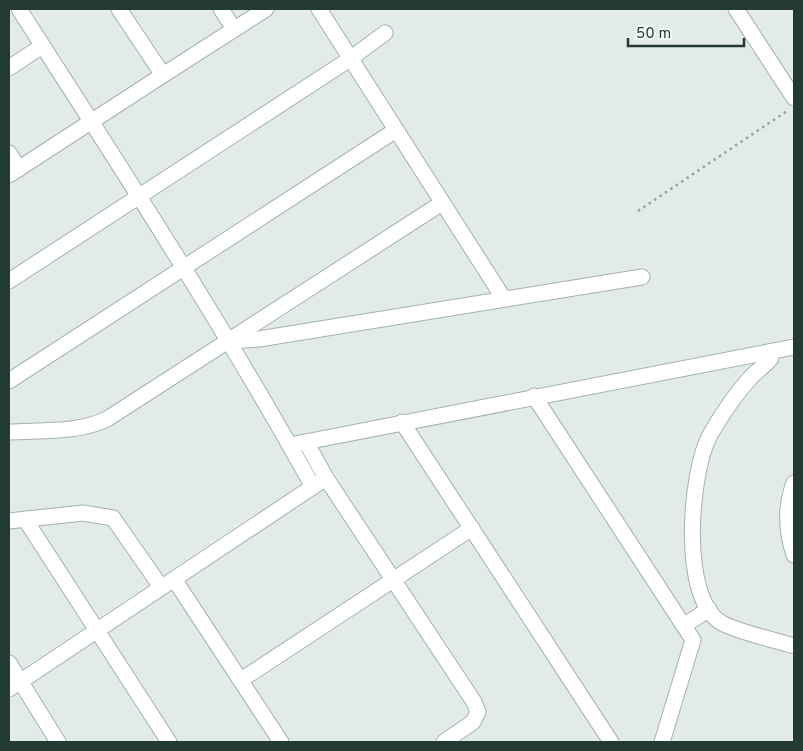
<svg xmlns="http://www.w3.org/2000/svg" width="803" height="751" viewBox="0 0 803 751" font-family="Overpass,sans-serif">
<rect width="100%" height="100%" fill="#e2ebe7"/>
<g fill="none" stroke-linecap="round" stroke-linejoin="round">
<g stroke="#a5b2ae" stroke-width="17">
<g id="minor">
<path d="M19 9C120 166 222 323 313 487"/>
<path d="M119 9 163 75 266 9"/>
<path d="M221 9 234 29"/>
<path d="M319 9 504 299"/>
<path d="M736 9 794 98"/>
<path d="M9 68 42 46"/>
<path d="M9 153 19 169"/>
<path d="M9 175 163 75"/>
<path d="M9 281 350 59 385 33"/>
<path d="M231 341 259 339 642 277"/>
<path d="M771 352V358C766 365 758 370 752 376 736 393 722 414 710 435 690 471 679 600 722 623 740 633 773 639 794 646"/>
<path d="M9 381 396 130"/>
<path d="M534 396 693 640 662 742"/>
<path d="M402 422 611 742"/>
<path d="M9 432C40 430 79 433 107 419L442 203"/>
<path d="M306 442 326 478 474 702 478 712 473 722 444 742"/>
<path d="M290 445 794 347"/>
<path d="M794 483C785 507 786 531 794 555"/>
<path d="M25 519 169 742"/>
<path d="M9 521 83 513 113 518 161 587"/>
<path d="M174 579 281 742"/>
<path d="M685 625 709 609"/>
<path d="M9 663 58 742"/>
<path d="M241 680 472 528"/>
<path d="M9 689 326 478"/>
</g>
</g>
<path stroke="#85aba1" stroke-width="2.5" stroke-dasharray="2.5 4" stroke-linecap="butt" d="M638 211 787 111"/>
<use href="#minor" stroke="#fff" stroke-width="15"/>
</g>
<rect width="803" height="751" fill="none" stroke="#243a35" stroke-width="20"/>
<path d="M628 38v8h116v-8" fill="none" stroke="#243a35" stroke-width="2.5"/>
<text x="636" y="38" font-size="15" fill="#243a35" stroke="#f2f8f5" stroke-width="4" paint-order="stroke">50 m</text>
</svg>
